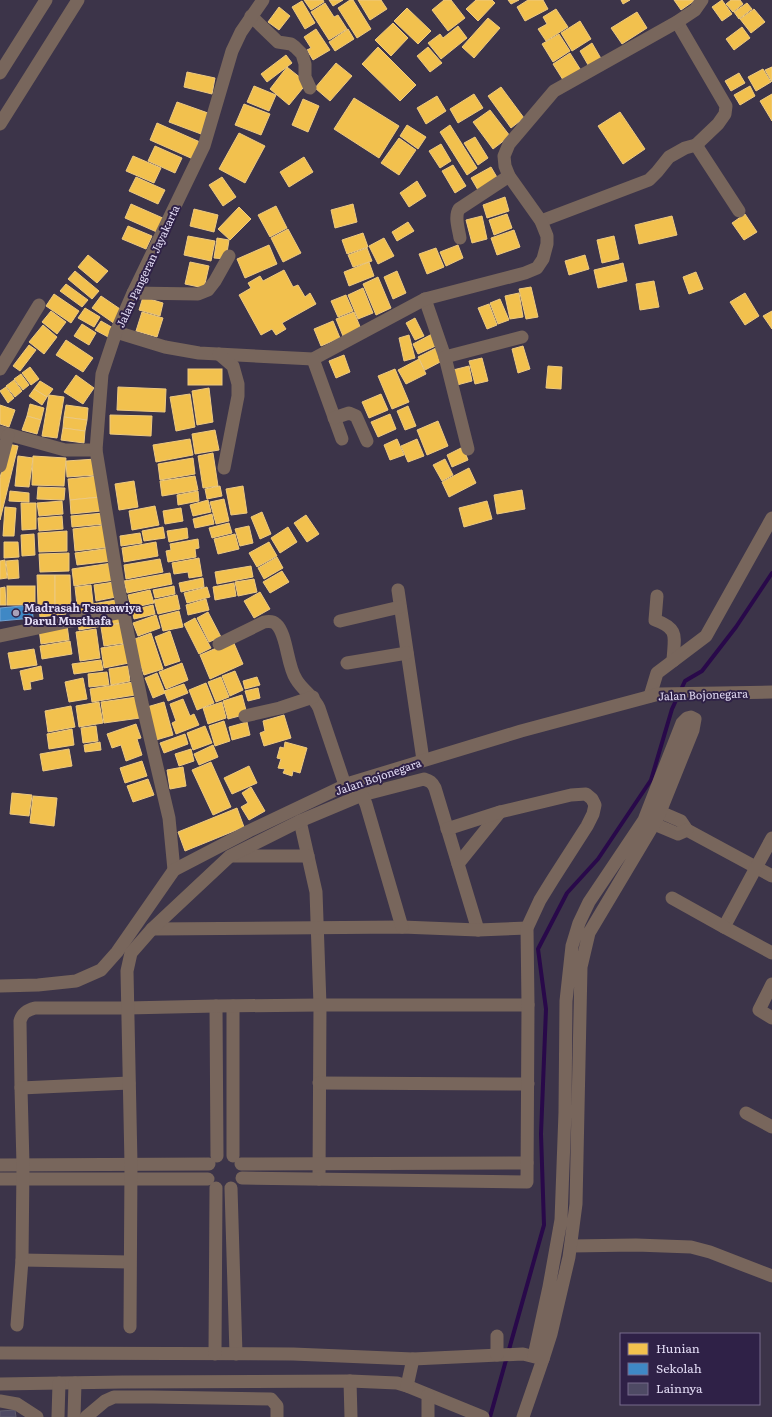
<svg xmlns="http://www.w3.org/2000/svg" width="772" height="1417" viewBox="0 0 772 1417" font-family="Literata,serif">
<rect width="100%" height="100%" fill="#3c3449"/>
<g fill="#f2c14e" stroke="#edc980">
<path d="M304 0H323L324 2 311 10Z"/>
<path d="M329 0H343L333 6Z"/>
<path d="M350 0H353L371 29 357 38 338 8Z"/>
<path d="M358 0H381L387 9 370 20Z"/>
<path d="M444 0H451L465 18 448 31 432 10Z"/>
<path d="M476 0H492L495 3 478 21 466 9Z"/>
<path d="M508 0H519L511 4Z"/>
<path d="M528 0H543L548 9 525 21 517 7Z"/>
<path d="M621 0H630L623 4Z"/>
<path d="M674 0H693L694 1 681 10Z"/>
<path d="M722 0 732 14 722 21 712 7Z"/>
<path d="M731 0H740L743 4 733 12 726 4Z"/>
<path d="M302 1 315 23 305 29 292 7Z"/>
<path d="M325 3 334 17 338 15 347 29 329 40 311 12Z"/>
<path d="M747 3 752 9 739 19 734 12Z"/>
<path d="M279 7 290 16 279 30 268 22Z"/>
<path d="M407 8 431 31 418 44 394 21Z"/>
<path d="M556 9 568 27 546 41 538 29 547 24 543 17Z"/>
<path d="M754 9 765 22 751 33 740 19Z"/>
<path d="M637 12 647 28 622 44 611 28Z"/>
<path d="M488 18 500 28 474 58 462 47Z"/>
<path d="M580 21 591 39 572 51 561 33Z"/>
<path d="M393 23 408 38 391 56 375 40Z"/>
<path d="M458 26 467 38 441 59 428 43 440 34 443 38Z"/>
<path d="M742 27 750 38 734 50 726 39Z"/>
<path d="M316 29 330 50 313 60 307 50 311 48 304 37Z"/>
<path d="M348 29 354 39 335 51 329 42Z"/>
<path d="M559 34 570 51 553 62 542 44Z"/>
<path d="M592 43 603 62 591 70 580 51Z"/>
<path d="M378 47 416 85 400 101 362 64Z"/>
<path d="M428 47 442 63 430 72 417 56Z"/>
<path d="M570 53 582 72 565 83 553 64Z"/>
<path d="M286 55 292 63 267 82 261 74Z"/>
<path d="M336 63 352 76 330 101 315 88Z"/>
<path d="M287 67 307 83 289 105 270 89Z"/>
<path d="M772 67V82L765 70Z"/>
<path d="M763 69 771 82 756 91 748 77Z"/>
<path d="M187 72 215 78 212 94 184 87Z"/>
<path d="M739 73 745 83 731 91 725 81Z"/>
<path d="M254 86 276 95 269 111 247 102Z"/>
<path d="M750 86 755 96 740 105 734 95Z"/>
<path d="M501 87 524 118 511 128 488 96Z"/>
<path d="M474 94 483 108 458 123 450 109Z"/>
<path d="M772 94V121L760 101Z"/>
<path d="M437 96 446 111 426 124 417 108Z"/>
<path d="M354 98 399 126 379 158 334 129Z"/>
<path d="M303 99 319 106 308 132 292 125Z"/>
<path d="M177 102 208 113 201 134 169 122Z"/>
<path d="M244 104 270 114 261 135 235 125Z"/>
<path d="M490 110 510 136 493 149 473 122Z"/>
<path d="M620 112 645 149 623 164 598 126Z"/>
<path d="M157 123 200 142 193 159 150 140Z"/>
<path d="M407 125 426 137 418 149 400 136Z"/>
<path d="M450 125 477 168 467 175 440 132Z"/>
<path d="M239 133 265 146 245 183 219 169Z"/>
<path d="M475 137 488 158 478 165 464 143Z"/>
<path d="M399 138 416 150 399 175 381 163Z"/>
<path d="M441 144 451 161 440 168 429 151Z"/>
<path d="M155 146 182 158 175 173 148 161Z"/>
<path d="M133 156 161 168 154 183 126 171Z"/>
<path d="M304 157 313 172 289 187 280 172Z"/>
<path d="M453 165 466 186 455 193 442 171Z"/>
<path d="M491 167 498 179 478 190 471 178Z"/>
<path d="M136 177 165 190 158 204 129 191Z"/>
<path d="M222 177 236 197 223 206 209 185Z"/>
<path d="M417 181 426 196 409 207 400 193Z"/>
<path d="M505 197 509 211 487 218 483 205Z"/>
<path d="M131 204 165 219 159 233 125 218Z"/>
<path d="M353 204 357 222 335 228 331 210Z"/>
<path d="M276 206 287 228 270 237 258 215Z"/>
<path d="M239 207 251 219 230 240 218 229Z"/>
<path d="M194 209 218 215 214 232 190 226Z"/>
<path d="M507 214 512 228 494 235 489 220Z"/>
<path d="M745 214 757 232 744 240 732 223Z"/>
<path d="M482 216 487 239 472 243 466 220Z"/>
<path d="M672 216 677 235 639 244 635 225Z"/>
<path d="M408 222 414 231 397 241 392 232Z"/>
<path d="M128 226 152 236 146 249 122 239Z"/>
<path d="M288 229 301 253 283 262 271 238Z"/>
<path d="M514 230 520 247 497 255 491 238Z"/>
<path d="M363 233 368 247 347 254 342 240Z"/>
<path d="M188 236 215 241 211 261 184 255Z"/>
<path d="M614 236 619 259 602 263 597 240Z"/>
<path d="M217 238 229 240 226 259 214 258Z"/>
<path d="M384 238 394 256 378 264 369 246Z"/>
<path d="M269 245 277 264 245 278 237 259Z"/>
<path d="M458 245 463 258 446 266 440 252Z"/>
<path d="M367 248 372 261 353 267 348 255Z"/>
<path d="M436 248 444 267 427 274 419 254Z"/>
<path d="M88 255 108 271 97 283 78 267Z"/>
<path d="M585 255 589 269 569 275 565 261Z"/>
<path d="M190 262 209 266 204 288 185 284Z"/>
<path d="M369 262 374 276 349 286 344 272Z"/>
<path d="M623 263 627 281 598 288 594 270Z"/>
<path d="M284 270 293 287 298 285 305 297 310 293 316 304 282 323 286 329 276 335 272 329 261 335 239 295 251 288 248 283 260 276 263 281Z"/>
<path d="M75 271 99 291 92 299 68 279Z"/>
<path d="M397 271 406 293 393 299 384 277Z"/>
<path d="M696 272 703 289 689 294 683 277Z"/>
<path d="M378 277 391 308 376 315 363 284Z"/>
<path d="M654 281 659 307 640 310 636 284Z"/>
<path d="M66 284 88 300 82 307 60 291Z"/>
<path d="M531 287 538 317 526 319 519 289Z"/>
<path d="M363 288 373 313 358 319 348 295Z"/>
<path d="M519 293 523 317 510 319 505 296Z"/>
<path d="M745 293 759 316 745 325 730 302Z"/>
<path d="M54 294 79 311 71 323 46 306Z"/>
<path d="M346 295 353 311 338 317 331 301Z"/>
<path d="M101 296 123 311 115 324 92 308Z"/>
<path d="M143 297 163 303 160 316 139 310Z"/>
<path d="M500 299 509 320 498 324 490 303Z"/>
<path d="M489 304 497 325 487 329 478 308Z"/>
<path d="M85 308 100 317 94 327 78 318Z"/>
<path d="M51 311 66 322 57 334 42 322Z"/>
<path d="M772 311V329L763 316Z"/>
<path d="M142 312 163 318 157 337 136 331Z"/>
<path d="M354 312 361 329 343 336 336 319Z"/>
<path d="M415 318 424 336 415 340 406 323Z"/>
<path d="M101 321 115 329 110 338 95 330Z"/>
<path d="M333 321 340 338 321 346 314 329Z"/>
<path d="M82 324 96 333 89 345 74 336Z"/>
<path d="M43 325 57 337 44 354 29 342Z"/>
<path d="M434 333 440 344 418 354 413 344Z"/>
<path d="M409 335 415 358 404 361 399 338Z"/>
<path d="M66 340 93 358 83 372 56 355Z"/>
<path d="M29 345 36 350 20 371 13 366Z"/>
<path d="M523 346 530 369 518 373 512 349Z"/>
<path d="M438 347 444 360 425 370 418 357Z"/>
<path d="M344 355 350 372 336 378 329 361Z"/>
<path d="M482 358 488 381 475 384 469 361Z"/>
<path d="M419 359 426 374 406 384 398 370Z"/>
<path d="M469 366 472 381 457 385 453 370Z"/>
<path d="M548 366 562 367 561 389 546 388Z"/>
<path d="M30 367 39 379 31 385 22 373Z"/>
<rect x="188" y="369" width="34" height="16"/>
<path d="M395 369 409 402 392 409 378 376Z"/>
<path d="M21 374 29 385 23 390 14 379Z"/>
<path d="M76 375 94 388 83 404 64 392Z"/>
<path d="M14 380 22 391 15 397 6 386Z"/>
<path d="M40 381 53 389 47 397 34 389Z"/>
<path d="M6 387 14 398 8 403 0 391Z"/>
<path d="M118 387 166 389 165 412 117 410Z"/>
<path d="M209 388 213 422 197 425 192 391Z"/>
<path d="M34 389 47 397 42 405 29 396Z"/>
<path d="M190 394 195 427 176 431 170 397Z"/>
<path d="M381 394 388 410 369 418 362 402Z"/>
<path d="M49 395 64 397 57 438 42 436Z"/>
<path d="M30 404 44 408 41 420 27 416Z"/>
<path d="M0 405 15 410 9 427 0 424Z"/>
<path d="M66 405 88 408 87 420 64 417Z"/>
<path d="M408 406 416 426 405 430 397 411Z"/>
<path d="M390 414 396 429 378 437 371 422Z"/>
<path d="M110 415 152 416 151 436 110 434Z"/>
<path d="M27 416 41 420 37 434 22 430Z"/>
<path d="M64 417 87 420 85 431 63 428Z"/>
<path d="M438 421 448 446 427 455 417 430Z"/>
<path d="M63 428 85 431 84 443 61 440Z"/>
<path d="M215 430 219 450 195 454 192 434Z"/>
<path d="M190 439 193 455 156 462 153 445Z"/>
<path d="M397 439 404 455 390 460 384 445Z"/>
<path d="M417 439 424 456 408 462 401 446Z"/>
<path d="M8 444 18 446 0 520V478Z"/>
<path d="M463 447 468 460 452 467 447 455Z"/>
<path d="M213 453 218 486 203 488 198 456Z"/>
<path d="M18 456 33 458 29 487 15 486Z"/>
<path d="M33 456 66 458 64 486 32 485Z"/>
<path d="M193 458 195 474 160 480 158 464Z"/>
<path d="M96 459 97 475 67 477 66 461Z"/>
<path d="M445 459 453 475 442 481 433 465Z"/>
<path d="M469 468 476 483 449 497 442 482Z"/>
<path d="M98 476 100 497 70 500 68 479Z"/>
<path d="M195 476 198 490 162 496 160 481Z"/>
<path d="M134 481 138 507 119 510 115 484Z"/>
<path d="M220 486 222 496 207 499 205 489Z"/>
<path d="M243 486 247 513 231 515 226 489Z"/>
<path d="M38 487 65 488 64 500 37 499Z"/>
<path d="M522 490 525 509 497 514 494 495Z"/>
<path d="M10 491 29 493V502L9 501Z"/>
<path d="M198 491 199 501 178 505 177 495Z"/>
<path d="M100 497 101 511 71 514 70 500Z"/>
<path d="M224 499 229 521 216 524 210 502Z"/>
<path d="M208 500 211 512 193 516 190 505Z"/>
<path d="M62 501 63 514 39 516 37 503Z"/>
<path d="M487 501 492 519 464 527 459 508Z"/>
<path d="M21 503H36V529L22 530Z"/>
<path d="M155 506 159 525 132 530 129 511Z"/>
<path d="M5 507 16 508 14 536H3Z"/>
<path d="M181 508 183 521 165 524 163 511Z"/>
<path d="M262 512 271 534 260 539 251 517Z"/>
<path d="M104 513 105 524 72 527 71 516Z"/>
<path d="M212 514 214 524 195 528 193 519Z"/>
<path d="M306 515 319 534 307 542 294 523Z"/>
<path d="M62 516 63 529 39 531 38 518Z"/>
<path d="M229 523 232 533 212 538 209 528Z"/>
<path d="M107 525 110 547 75 551 73 529Z"/>
<path d="M249 526 253 543 240 546 235 529Z"/>
<path d="M163 527 165 538 144 541 142 531Z"/>
<path d="M288 527 297 542 280 553 271 538Z"/>
<path d="M187 528 188 538 169 542 167 531Z"/>
<path d="M67 531V551L39 552 38 533Z"/>
<path d="M140 533 142 543 121 546 120 536Z"/>
<path d="M34 534 35 555 22 556 21 535Z"/>
<path d="M235 534 239 549 218 554 214 539Z"/>
<path d="M198 539 199 548 195 549 196 557 168 562 166 551 171 550 170 544Z"/>
<path d="M4 542H18L19 557 4 558Z"/>
<path d="M156 542 158 556 124 562 122 548Z"/>
<path d="M269 542 277 556 257 567 249 553Z"/>
<path d="M110 548 112 561 77 565 75 553Z"/>
<path d="M69 553V571L40 572 39 554Z"/>
<path d="M277 557 283 568 264 579 258 568Z"/>
<path d="M199 558 202 576 189 578 188 572 174 574 172 563Z"/>
<path d="M160 559 163 572 126 579 124 565Z"/>
<path d="M5 560 7 578 0 579V561Z"/>
<path d="M18 560 19 578 8 579 6 561Z"/>
<path d="M112 563 115 580 74 586 72 569Z"/>
<path d="M251 566 253 577 217 584 215 572Z"/>
<path d="M282 571 289 582 270 593 263 582Z"/>
<path d="M170 573 172 584 127 593 124 581Z"/>
<path d="M37 575H55V605H38Z"/>
<path d="M55 575H70L71 605H55Z"/>
<path d="M203 578 204 587 181 592 179 583Z"/>
<path d="M254 579 257 592 238 596 235 582Z"/>
<path d="M114 582 116 597 96 601 94 585Z"/>
<path d="M234 583 236 596 215 600 213 587Z"/>
<path d="M91 585 93 603 77 605 75 587Z"/>
<rect x="7" y="586" width="28" height="19"/>
<path d="M174 586 175 594 155 598 153 590Z"/>
<path d="M5 587 6 605H0V588Z"/>
<path d="M207 587 210 597 187 603 184 593Z"/>
<path d="M150 590 154 603 131 608 128 595Z"/>
<path d="M260 592 270 609 254 618 244 601Z"/>
<path d="M177 595 180 609 158 614 154 600Z"/>
<path d="M206 599 209 610 188 615 186 605Z"/>
<path d="M116 600V605L76 613 75 607Z"/>
<path d="M153 605 155 614 134 619 132 610Z"/>
<path d="M65 606 66 614 40 617 39 609Z"/>
<path d="M179 611 183 627 163 631 159 616Z"/>
<path d="M208 612 221 637 209 642 197 618Z"/>
<path d="M119 614 120 623 79 630 78 621Z"/>
<path d="M156 615 160 628 138 636 133 623Z"/>
<path d="M195 618 211 648 199 654 184 624Z"/>
<path d="M122 623 125 643 104 646 101 627Z"/>
<path d="M67 625 69 640 41 644 39 629Z"/>
<path d="M96 629 100 658 80 661 76 632Z"/>
<path d="M170 631 180 661 165 666 155 637Z"/>
<path d="M151 633 163 669 144 675 132 640Z"/>
<path d="M70 641 72 654 42 659 40 646Z"/>
<path d="M233 641 243 664 210 679 200 655Z"/>
<path d="M126 644 129 663 104 668 101 648Z"/>
<path d="M34 649 37 665 11 669 8 653Z"/>
<path d="M101 660 103 670 74 674 72 664Z"/>
<path d="M182 663 188 680 166 689 159 672Z"/>
<path d="M41 666 43 679 30 682 31 689 24 690 20 671Z"/>
<path d="M128 666 130 681 111 685 109 669Z"/>
<path d="M235 671 243 690 230 696 222 676Z"/>
<path d="M107 672 109 685 89 687 88 674Z"/>
<path d="M157 673 165 693 153 698 145 678Z"/>
<path d="M221 677 229 697 216 702 208 682Z"/>
<path d="M257 677 260 685 245 689 243 681Z"/>
<path d="M83 678 87 699 69 702 65 682Z"/>
<path d="M133 682 135 695 92 702 90 689Z"/>
<path d="M206 683 214 703 197 710 189 690Z"/>
<path d="M184 684 188 693 168 701 164 691Z"/>
<path d="M258 688 260 698 248 701 245 691Z"/>
<path d="M242 695 247 714 228 719 223 701Z"/>
<path d="M137 697 140 718 104 723 101 702Z"/>
<path d="M183 699 190 716 194 714 199 725 176 734 172 723 176 721 170 704Z"/>
<path d="M99 702 103 723 79 727 76 706Z"/>
<path d="M164 702 173 735 156 740 147 707Z"/>
<path d="M222 702 226 718 208 724 203 708Z"/>
<path d="M71 706 75 727 48 732 45 711Z"/>
<path d="M284 715 291 738 264 746 260 733 265 731 263 721Z"/>
<path d="M224 721 230 741 215 746 209 726Z"/>
<path d="M247 722 250 735 232 740 229 727Z"/>
<path d="M136 724 141 738 137 739 142 755 126 761 121 745 112 748 107 734Z"/>
<path d="M96 726 98 741 83 743 81 728Z"/>
<path d="M205 726 212 743 193 750 187 733Z"/>
<path d="M72 729 74 745 49 749 47 734Z"/>
<path d="M185 734 188 744 164 753 160 743Z"/>
<path d="M100 742 101 750 85 752 84 745Z"/>
<path d="M285 742 307 748 300 773 293 771 292 776 283 773 285 769 278 768 281 759 277 758 280 747 284 748Z"/>
<path d="M213 745 218 757 199 765 194 754Z"/>
<path d="M69 749 72 766 43 771 40 754Z"/>
<path d="M191 749 194 761 179 766 175 754Z"/>
<path d="M142 761 147 776 125 783 120 768Z"/>
<path d="M211 762 231 807 213 815 192 770Z"/>
<path d="M249 766 257 783 232 794 224 778Z"/>
<path d="M183 767 186 786 170 789 167 770Z"/>
<path d="M148 779 154 795 133 802 127 786Z"/>
<path d="M251 787 265 811 249 820 241 807 248 803 242 793Z"/>
<path d="M12 793 32 795 29 816 10 814Z"/>
<path d="M33 796 57 798 54 826 30 823Z"/>
<path d="M237 808 244 827 185 851 178 832Z"/>
</g>
<path fill="#3f88c5" stroke="#70a1d3" d="M32 605 33 618 0 621V608Z"/>
<g fill="none" stroke-linecap="round" stroke-linejoin="round">
<path stroke="#29094a" stroke-width="4" d="M490 1417 544 1225 541 1134 546 1009 538 949 567 893 598 859 651 780 672 709 685 681 702 671 736 627 772 573"/>
</g>
<path fill="#4e4a64" stroke="#5f5d6e" d="M15 1410 16 1417H0V1411Z"/>
<g fill="none" stroke-linecap="round" stroke-linejoin="round">
<g stroke="#78665c" stroke-width="13">
<path d="M251 16 278 42 291 44 295 47 302 54 305 64V77L310 88"/>
<path d="M0 73 46 0"/>
<path d="M0 124 78 0"/>
<path d="M696 145 739 211"/>
<path d="M541 221 649 180 657 172 669 157 685 148 696 145 718 124 725 114 726 106 677 22"/>
<path d="M460 238C459 230 454 217 459 209L509 176"/>
<path d="M133 293 198 294 208 290 215 281 229 256"/>
<path d="M425 299 445 357 468 449"/>
<path d="M116 332 165 347 199 353 313 359 425 299 525 273 537 268 543 259 547 244V236L541 221 509 176 505 166 504 156 509 144 554 91 677 22 695 10 702 0"/>
<path d="M219 354 233 366 238 384V396L224 468"/>
<path d="M445 357 522 337"/>
<path d="M313 359 342 439"/>
<path d="M0 369 39 305"/>
<path d="M334 418 349 413 356 416 367 441"/>
<path d="M0 432 65 450H96"/>
<path d="M0 466 8 435"/>
<path d="M398 590 423 760"/>
<path d="M657 596 655 620C680 629 674 637 673 661"/>
<path d="M340 621 400 607"/>
<path d="M0 636 71 621 123 612"/>
<path d="M219 644 264 622C269 621 273 621 276 624 287 633 287 666 296 679 302 690 314 696 319 708L345 785"/>
<path d="M347 663 407 653"/>
<path d="M650 696 657 673 706 636 772 518"/>
<path d="M245 716 280 708 313 697"/>
<path d="M362 795 424 779C430 781 432 782 435 788L478 930"/>
<path d="M653 809 681 821 687 830 772 876"/>
<path d="M300 821 316 892 320 1005 319 1179"/>
<path d="M647 821 678 834 687 830"/>
<path d="M772 838 724 927 772 953"/>
<path d="M233 856H308"/>
<path d="M458 864 500 812"/>
<path d="M174 870 169 818 142 703 119 590 96 450 102 374 116 332 133 293 204 146 232 51 241 32 263 0"/>
<path d="M672 898 724 927"/>
<path d="M152 929 402 927 478 930 527 928"/>
<path d="M772 984 759 1010 772 1018"/>
<path d="M0 986 38 985 76 981 101 970 117 952 174 870 249 831 350 783 521 731 659 694 772 692"/>
<path d="M216 1006 217 1156"/>
<path d="M233 1006V1156"/>
<path d="M319 1083 528 1084"/>
<path d="M21 1088 20 1021C22 1013 27 1010 35 1008H127L216 1006 320 1005H528"/>
<path d="M746 1113 772 1127"/>
<path d="M241 1164 527 1163"/>
<path d="M0 1165 209 1164"/>
<path d="M242 1178 527 1182 528 1005 527 928 540 900 553 879 587 826 593 814 595 805 592 799 586 794 571 795 500 812 447 829"/>
<path d="M0 1179H208"/>
<path d="M231 1188 236 1354"/>
<path d="M571 1246 636 1245 691 1247 710 1252 772 1276"/>
<path d="M22 1260 129 1262"/>
<path d="M17 1325 22 1260 23 1165 21 1088 129 1083"/>
<path d="M130 1327 131 1164 127 971 131 953 152 929 230 856 300 821 362 795 366 804 402 927"/>
<path d="M0 1353 293 1354 413 1359 523 1354 543 1359 523 1417"/>
<path d="M215 1354 216 1188"/>
<path d="M497 1355V1336"/>
<path d="M534 1356 549 1287 561 1220 565 1112 566 1001 572 946 579 923 589 902 644 820 682 723 687 718 691 717 695 719 693 730 660 812 654 824 589 933 581 967 576 1204 569 1257 551 1334 543 1359"/>
<path d="M350 1381 351 1417"/>
<path d="M0 1384 123 1382 350 1381 397 1383 407 1386 483 1417"/>
<path d="M407 1386 413 1359"/>
<path d="M0 1401 17 1404 37 1417"/>
<path d="M58 1417 59 1383"/>
<path d="M74 1417 75 1383"/>
<path d="M86 1417 105 1401 114 1397H152L271 1399 277 1406V1417"/>
<path d="M428 1417V1395"/>
</g>
</g>
<circle fill="#a8a1b8" stroke="#2f2147" stroke-width="1.5" cx="16" cy="613" r="4"/>
<g text-anchor="middle" dominant-baseline="central" stroke-width="4" stroke-linejoin="round" paint-order="stroke">
<g font-size="11" fill="#e2dbf4" stroke="#2f2147">
<text transform="translate(147 266) rotate(-65)">Jalan Pangeran Jayakarta</text>
<text transform="translate(703 694) rotate(-2)">Jalan Bojonegara</text>
<text transform="translate(378 776) rotate(-19)">Jalan Bojonegara</text>
</g>
<g font-size="11" font-weight="bold" fill="#e2dbf4" stroke="#2f2147" text-anchor="start">
<text x="24" y="607">Madrasah Tsanawiya<tspan x="24" dy="13">Darul Musthafa</tspan></text>
</g>
</g>
<rect x="620" y="1333" width="140" height="72" fill="#2f2147" stroke="#776b8c"/>
<rect x="628" y="1343" width="20" height="12" fill="#f2c14e" stroke="#776b8c"/>
<text x="656" y="1353" font-size="12" fill="#e2dbf4">Hunian</text>
<rect x="628" y="1363" width="20" height="12" fill="#3f88c5" stroke="#776b8c"/>
<text x="656" y="1373" font-size="12" fill="#e2dbf4">Sekolah</text>
<rect x="628" y="1383" width="20" height="12" fill="#4e4a64" stroke="#776b8c"/>
<text x="656" y="1393" font-size="12" fill="#e2dbf4">Lainnya</text>
</svg>
